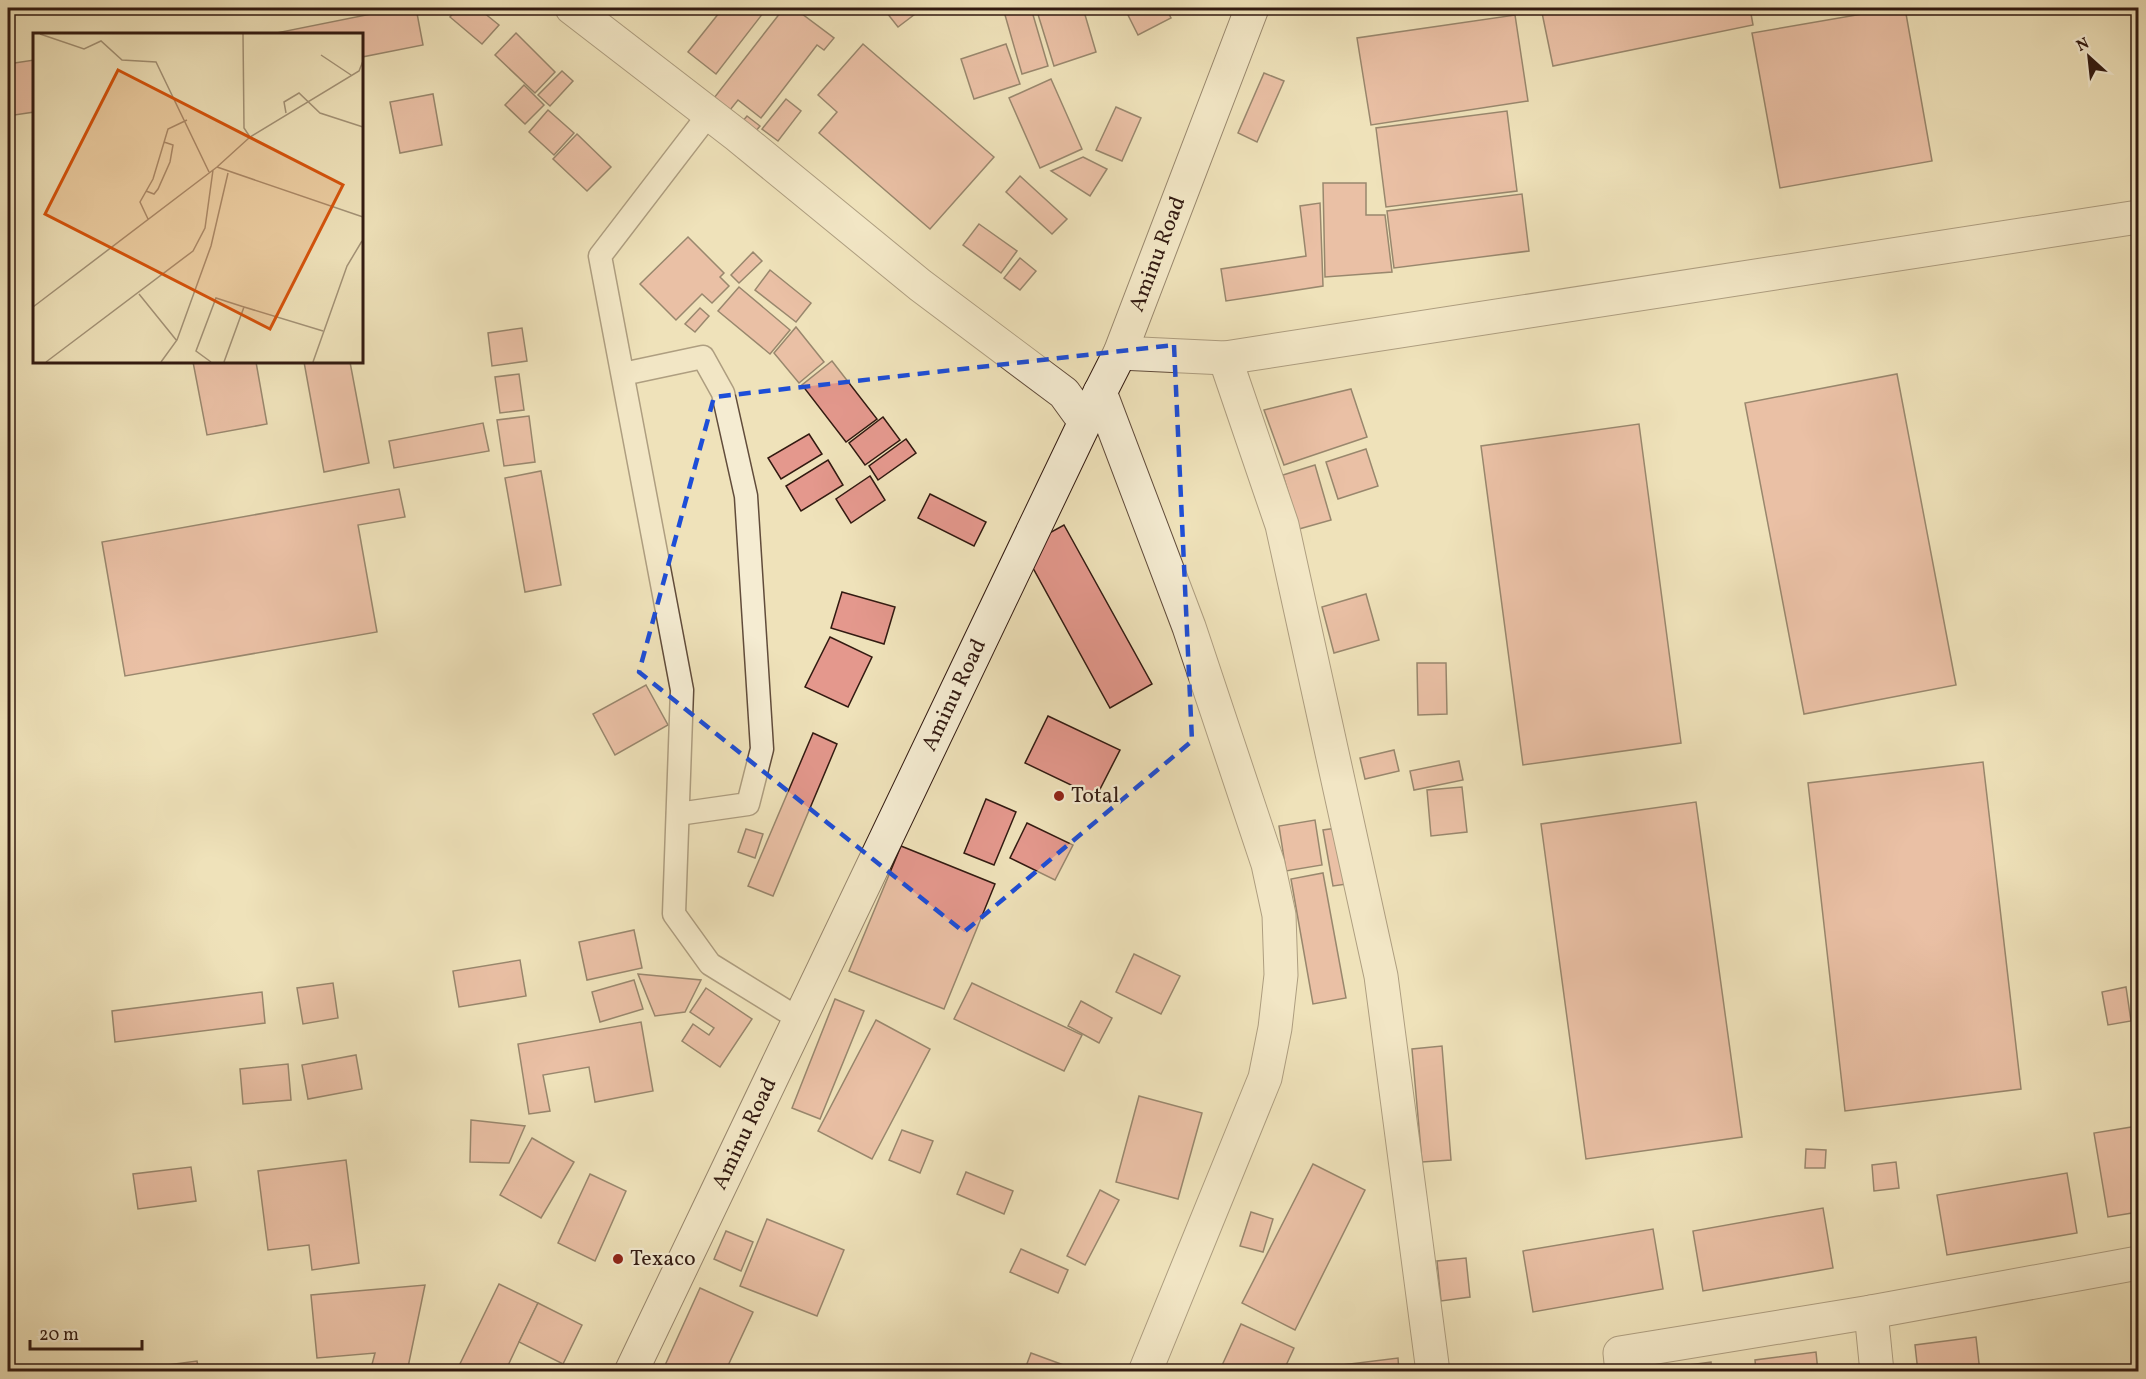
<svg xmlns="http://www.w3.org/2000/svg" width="2146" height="1379" viewBox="0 0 2146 1379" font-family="Vollkorn,serif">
<rect width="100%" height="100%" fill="#efe2ba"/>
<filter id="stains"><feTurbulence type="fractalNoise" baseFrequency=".00333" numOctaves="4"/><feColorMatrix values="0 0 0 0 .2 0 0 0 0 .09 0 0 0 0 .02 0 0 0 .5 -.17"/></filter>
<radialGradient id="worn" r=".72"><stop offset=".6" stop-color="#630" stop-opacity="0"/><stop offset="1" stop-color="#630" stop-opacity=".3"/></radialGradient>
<g fill="#e4988d" stroke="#321a11" stroke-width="1.5">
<path d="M401 8H416L423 45 362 57V34H276V33Z"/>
<path d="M457 8H478L499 25 482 44 450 17Z"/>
<path d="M723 8H767L716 74 688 52Z"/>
<path d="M784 8H794L834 38 824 50 817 45 761 118 738 100 730 110 714 98Z"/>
<path d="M883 8H923L898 27Z"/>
<path d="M1003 8H1031L1048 66 1022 74Z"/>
<path d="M1036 8H1083L1096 52 1054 66Z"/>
<path d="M1138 8H1166L1171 18 1138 35 1127 13Z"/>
<path d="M1541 8H1750L1753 25 1553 66Z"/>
<path d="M1897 8H1905L1932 161 1780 188 1752 33Z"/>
<path d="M1515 15 1528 101 1371 125 1357 38Z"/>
<path d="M516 33 555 72 535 93 495 55Z"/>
<path d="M863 44 994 157 930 229 819 133 837 112 818 95Z"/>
<path d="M1006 44 1020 84 974 99 961 59Z"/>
<path d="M34 60V112L8 116V64Z"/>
<path d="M562 71 573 81 550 106 538 95Z"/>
<path d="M1264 73 1284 81 1257 142 1238 133Z"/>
<path d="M1051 79 1082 149 1040 168 1009 98Z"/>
<path d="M524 85 544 105 525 124 505 105Z"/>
<path d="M433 94 442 145 400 153 390 102Z"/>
<path d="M786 99 801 111 778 141 762 129Z"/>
<path d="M1116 107 1141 118 1122 161 1096 150Z"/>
<path d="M548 110 574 133 554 155 529 132Z"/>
<path d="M1507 111 1517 191 1386 207 1376 128Z"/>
<path d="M747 116 760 126 750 138 737 128Z"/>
<path d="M577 134 611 167 587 191 553 159Z"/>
<path d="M1083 157 1107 169 1090 196 1051 171Z"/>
<path d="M1020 176 1067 219 1052 234 1006 192Z"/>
<path d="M1323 183H1366V215H1385L1392 272 1325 277Z"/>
<path d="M1522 194 1529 251 1394 268 1387 211Z"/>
<path d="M1320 203 1323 286 1226 301 1221 269 1306 256 1300 206Z"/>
<path d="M979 224 1017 251 1001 273 963 245Z"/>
<path d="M688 237 724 273 720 277 729 286 712 303 702 294 676 320 640 284Z"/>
<path d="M753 252 762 261 739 283 731 275Z"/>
<path d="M1020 258 1036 271 1020 290 1004 278Z"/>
<path d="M770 270 811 303 796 322 755 290Z"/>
<path d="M739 287 790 330 770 354 718 311Z"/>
<path d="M700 308 709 316 695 332 685 324Z"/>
<path d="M796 327 824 362 799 383 774 353Z"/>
<path d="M522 328 527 361 492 366 488 333Z"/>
<path d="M832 361 877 419 846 442 802 385Z"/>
<path d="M193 362H256L267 424 207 435Z"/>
<path d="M304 362H350L369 463 324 472Z"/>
<path d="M519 374 524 410 500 413 495 377Z"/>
<path d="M1897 374 1956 685 1804 714 1745 403Z"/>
<path d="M1351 389 1367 437 1284 465 1264 410Z"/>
<path d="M529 416 535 462 504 466 497 420Z"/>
<path d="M883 417 900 440 865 465 849 443Z"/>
<path d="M483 423 489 451 394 468 389 441Z"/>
<path d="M1639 424 1681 743 1523 765 1481 446Z"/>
<path d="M809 434 822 454 781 479 768 458Z"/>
<path d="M906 439 916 453 878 480 869 466Z"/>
<path d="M1366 449 1378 486 1338 499 1326 462Z"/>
<path d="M828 460 843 485 801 511 786 486Z"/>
<path d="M1315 465 1331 520 1299 529 1283 475Z"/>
<path d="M541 471 561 585 525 592 505 478Z"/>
<path d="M870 476 885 500 851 523 836 499Z"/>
<path d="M399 489 405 517 358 525 377 632 125 676 102 542Z"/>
<path d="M930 494 986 522 974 546 918 518Z"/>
<path d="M1064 525 1152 684 1110 708 1022 548Z"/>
<path d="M842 592 895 607 884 644 831 628Z"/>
<path d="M1366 594 1379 640 1334 653 1322 607Z"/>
<path d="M830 637 872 657 848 707 805 687Z"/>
<path d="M1417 663H1446L1447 714 1418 715Z"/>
<path d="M646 685 668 725 615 755 593 714Z"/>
<path d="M1048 716 1120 750 1096 797 1025 763Z"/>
<path d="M813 733 837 744 773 896 748 886Z"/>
<path d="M1394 750 1399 771 1365 779 1360 758Z"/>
<path d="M1459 761 1463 780 1414 790 1410 771Z"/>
<path d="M1983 762 2021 1089 1845 1111 1808 783Z"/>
<path d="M1462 787 1467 832 1431 836 1427 790Z"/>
<path d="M986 799 1016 812 994 865 964 853Z"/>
<path d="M1696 802 1742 1137 1586 1159 1541 824Z"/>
<path d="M1315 820 1322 865 1286 871 1279 826Z"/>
<path d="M1027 823 1073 845 1055 880 1010 858Z"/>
<path d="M1344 827 1353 883 1333 886 1323 830Z"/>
<path d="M746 829 763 834 755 858 738 852Z"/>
<path d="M901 846 995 884 944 1009 849 971Z"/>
<path d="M1323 873 1346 998 1313 1004 1291 879Z"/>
<path d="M634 930 642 968 587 980 579 942Z"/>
<path d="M1134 954 1180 976 1161 1014 1116 992Z"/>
<path d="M520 960 526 996 459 1007 453 971Z"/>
<path d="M638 974 701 980 685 1012 655 1016Z"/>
<path d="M634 980 643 1009 600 1022 592 992Z"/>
<path d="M333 983 338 1018 303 1024 297 988Z"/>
<path d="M972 983 1082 1035 1064 1071 954 1019Z"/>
<path d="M2126 987 2131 1021 2108 1025 2102 992Z"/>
<path d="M706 988 752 1019 720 1067 682 1041 693 1024 709 1035 714 1028 690 1012Z"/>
<path d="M262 992 265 1023 115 1042 112 1011Z"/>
<path d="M835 999 864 1011 820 1119 792 1108Z"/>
<path d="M1081 1001 1112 1018 1099 1043 1068 1026Z"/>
<path d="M876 1020 930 1049 872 1159 818 1131Z"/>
<path d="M641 1022 653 1091 595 1102 589 1067 543 1075 550 1111 529 1114 518 1044Z"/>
<path d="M1442 1046 1451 1160 1422 1162 1412 1049Z"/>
<path d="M356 1055 362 1089 308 1099 302 1065Z"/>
<path d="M288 1064 291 1100 243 1104 240 1069Z"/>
<path d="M1139 1096 1202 1113 1178 1199 1116 1182Z"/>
<path d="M471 1120 525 1126 509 1163 470 1162Z"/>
<path d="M2138 1126V1212L2108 1217 2094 1133Z"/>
<path d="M902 1130 933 1141 920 1173 889 1160Z"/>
<path d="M532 1138 574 1162 541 1218 500 1195Z"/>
<path d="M1806 1149 1826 1150 1825 1168H1805Z"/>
<path d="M346 1160 359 1263 312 1270 309 1245 268 1250 258 1171Z"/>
<path d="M1896 1162 1899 1188 1874 1191 1872 1165Z"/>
<path d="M1313 1164 1365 1190 1295 1330 1242 1303Z"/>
<path d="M191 1167 196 1201 138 1209 133 1174Z"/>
<path d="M966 1172 1013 1191 1004 1214 957 1194Z"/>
<path d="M2067 1173 2077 1233 1947 1255 1937 1195Z"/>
<path d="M590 1174 626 1191 595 1261 558 1243Z"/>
<path d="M1100 1190 1119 1200 1085 1265 1067 1256Z"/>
<path d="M1823 1208 1833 1268 1703 1291 1693 1231Z"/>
<path d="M1251 1212 1273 1219 1263 1252 1240 1246Z"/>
<path d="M767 1219 844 1250 817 1316 740 1286Z"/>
<path d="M1653 1229 1663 1289 1533 1312 1523 1251Z"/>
<path d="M726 1231 753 1242 741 1271 714 1259Z"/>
<path d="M1021 1249 1068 1270 1058 1293 1010 1272Z"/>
<path d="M1466 1258 1470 1297 1441 1301 1437 1261Z"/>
<path d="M499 1284 538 1303 519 1342 505 1372H456Z"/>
<path d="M425 1285 407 1372H370L375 1353 317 1358 311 1295Z"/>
<path d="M700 1288 753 1312 725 1372H662Z"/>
<path d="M538 1303 582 1325 563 1364 519 1342Z"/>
<path d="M1241 1324 1294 1348 1283 1372H1219Z"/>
<path d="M1976 1337 1980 1372H1918L1915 1345Z"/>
<path d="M1816 1352 1818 1372H1756L1755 1360Z"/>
<path d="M1031 1353 1069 1367 1067 1372H1030L1025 1369Z"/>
<path d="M1398 1358 1399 1372H1318V1368Z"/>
<path d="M197 1361 199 1372H145V1368Z"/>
<path d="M1711 1362 1712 1372H1650V1370Z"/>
</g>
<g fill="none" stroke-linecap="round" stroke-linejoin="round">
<g stroke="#614c3b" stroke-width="25">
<g id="lane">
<path d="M709 114 600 256 682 690 674 914 710 964 799 1019"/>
<path d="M623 374 703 357 723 393 746 496 762 749 748 804 678 814"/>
</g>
</g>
<g stroke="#614c3b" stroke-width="35">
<g id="street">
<path d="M572 8 738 136 920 285 1064 393 1085 422"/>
<path d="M1120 353 1225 358 2138 217"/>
<path d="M1225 358 1282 525 1381 976 1433 1372"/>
<path d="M1100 392 1189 627 1268 864 1279 915 1281 975 1275 1028 1265 1078 1145 1372"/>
<path d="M1622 1372 1620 1353 1871 1312"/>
<path d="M1877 1372 1871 1312 2138 1263"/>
</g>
</g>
<g stroke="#321a11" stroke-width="35">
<g id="secondary">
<path id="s1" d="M631 1372 1085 422 1120 353 1252 8"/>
</g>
</g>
<use href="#lane" stroke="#f5ecd2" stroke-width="22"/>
<use href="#street" stroke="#f5ecd2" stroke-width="33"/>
<use href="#secondary" stroke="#f5ecd2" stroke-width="33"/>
</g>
<path d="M0 0H2146V1379H0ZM1174 345 1192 741 964 932 639 672 714 397Z" fill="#efe2ba" fill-opacity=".55" fill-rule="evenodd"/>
<path fill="none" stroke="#1d4ed8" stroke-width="4.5" stroke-dasharray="12 8" stroke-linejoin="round" d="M1174 345 1192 741 964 932 639 672 714 397Z"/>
<g fill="#8f2418" stroke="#f5ecd2" stroke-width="2">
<circle cx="1059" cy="796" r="6"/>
<circle cx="618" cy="1259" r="6"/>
</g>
<g text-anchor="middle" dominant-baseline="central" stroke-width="4.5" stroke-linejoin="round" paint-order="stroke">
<g font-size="22" fill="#321a11" stroke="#f5ecd2">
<text stroke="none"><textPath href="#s1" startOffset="1236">Aminu Road</textPath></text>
<text stroke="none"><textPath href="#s1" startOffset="750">Aminu Road</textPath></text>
<text stroke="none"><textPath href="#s1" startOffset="264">Aminu Road</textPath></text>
</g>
<g font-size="22" fill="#321a11" stroke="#f5ecd2" text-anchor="start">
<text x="1071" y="796">Total</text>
<text x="630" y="1259">Texaco</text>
</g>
</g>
<g transform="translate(33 33)">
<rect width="330" height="330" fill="#efe2ba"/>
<path fill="none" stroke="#a39276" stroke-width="1.5" d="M7 1 51 16 68 8 89 27 123 29 176 139M210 1 211 95 217 104M288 22 318 42M253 80 251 69 266 60 287 80 330 94M184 134 330 184M113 158 121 161 125 156 137 129 140 112 131 109M115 186 107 169 120 146 135 96 154 87M106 261 144 308M0 274 184 134 217 104 326 38 330 28M13 329 160 218 172 195 180 137M128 329 144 307 178 213 195 140M178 329 163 318 183 265 211 274M191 329 211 274 290 298M280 329 314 233 329 208"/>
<path fill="#d6530c" fill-opacity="0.15" stroke="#d6530c" stroke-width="3" d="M85 37 310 152 237 296 12 181Z"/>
<rect width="330" height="330" fill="none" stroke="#321a11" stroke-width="3"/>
</g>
<rect width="2146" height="1379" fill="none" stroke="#efe2ba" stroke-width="30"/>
<rect x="9" y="9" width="2128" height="1361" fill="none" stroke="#321a11" stroke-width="3"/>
<rect x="15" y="15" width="2116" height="1349" fill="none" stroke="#321a11" stroke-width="1.5"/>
<g transform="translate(2089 57) rotate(333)" stroke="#f5ecd2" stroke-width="4.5" paint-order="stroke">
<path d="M0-4.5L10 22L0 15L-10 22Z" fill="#321a11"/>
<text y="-9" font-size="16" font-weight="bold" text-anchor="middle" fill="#321a11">N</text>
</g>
<path d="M30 1340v9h112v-9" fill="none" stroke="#321a11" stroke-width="3"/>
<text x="39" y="1340" font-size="18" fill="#321a11" stroke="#f5ecd2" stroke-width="4.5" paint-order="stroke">20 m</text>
<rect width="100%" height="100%" filter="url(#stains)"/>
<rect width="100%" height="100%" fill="url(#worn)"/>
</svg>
